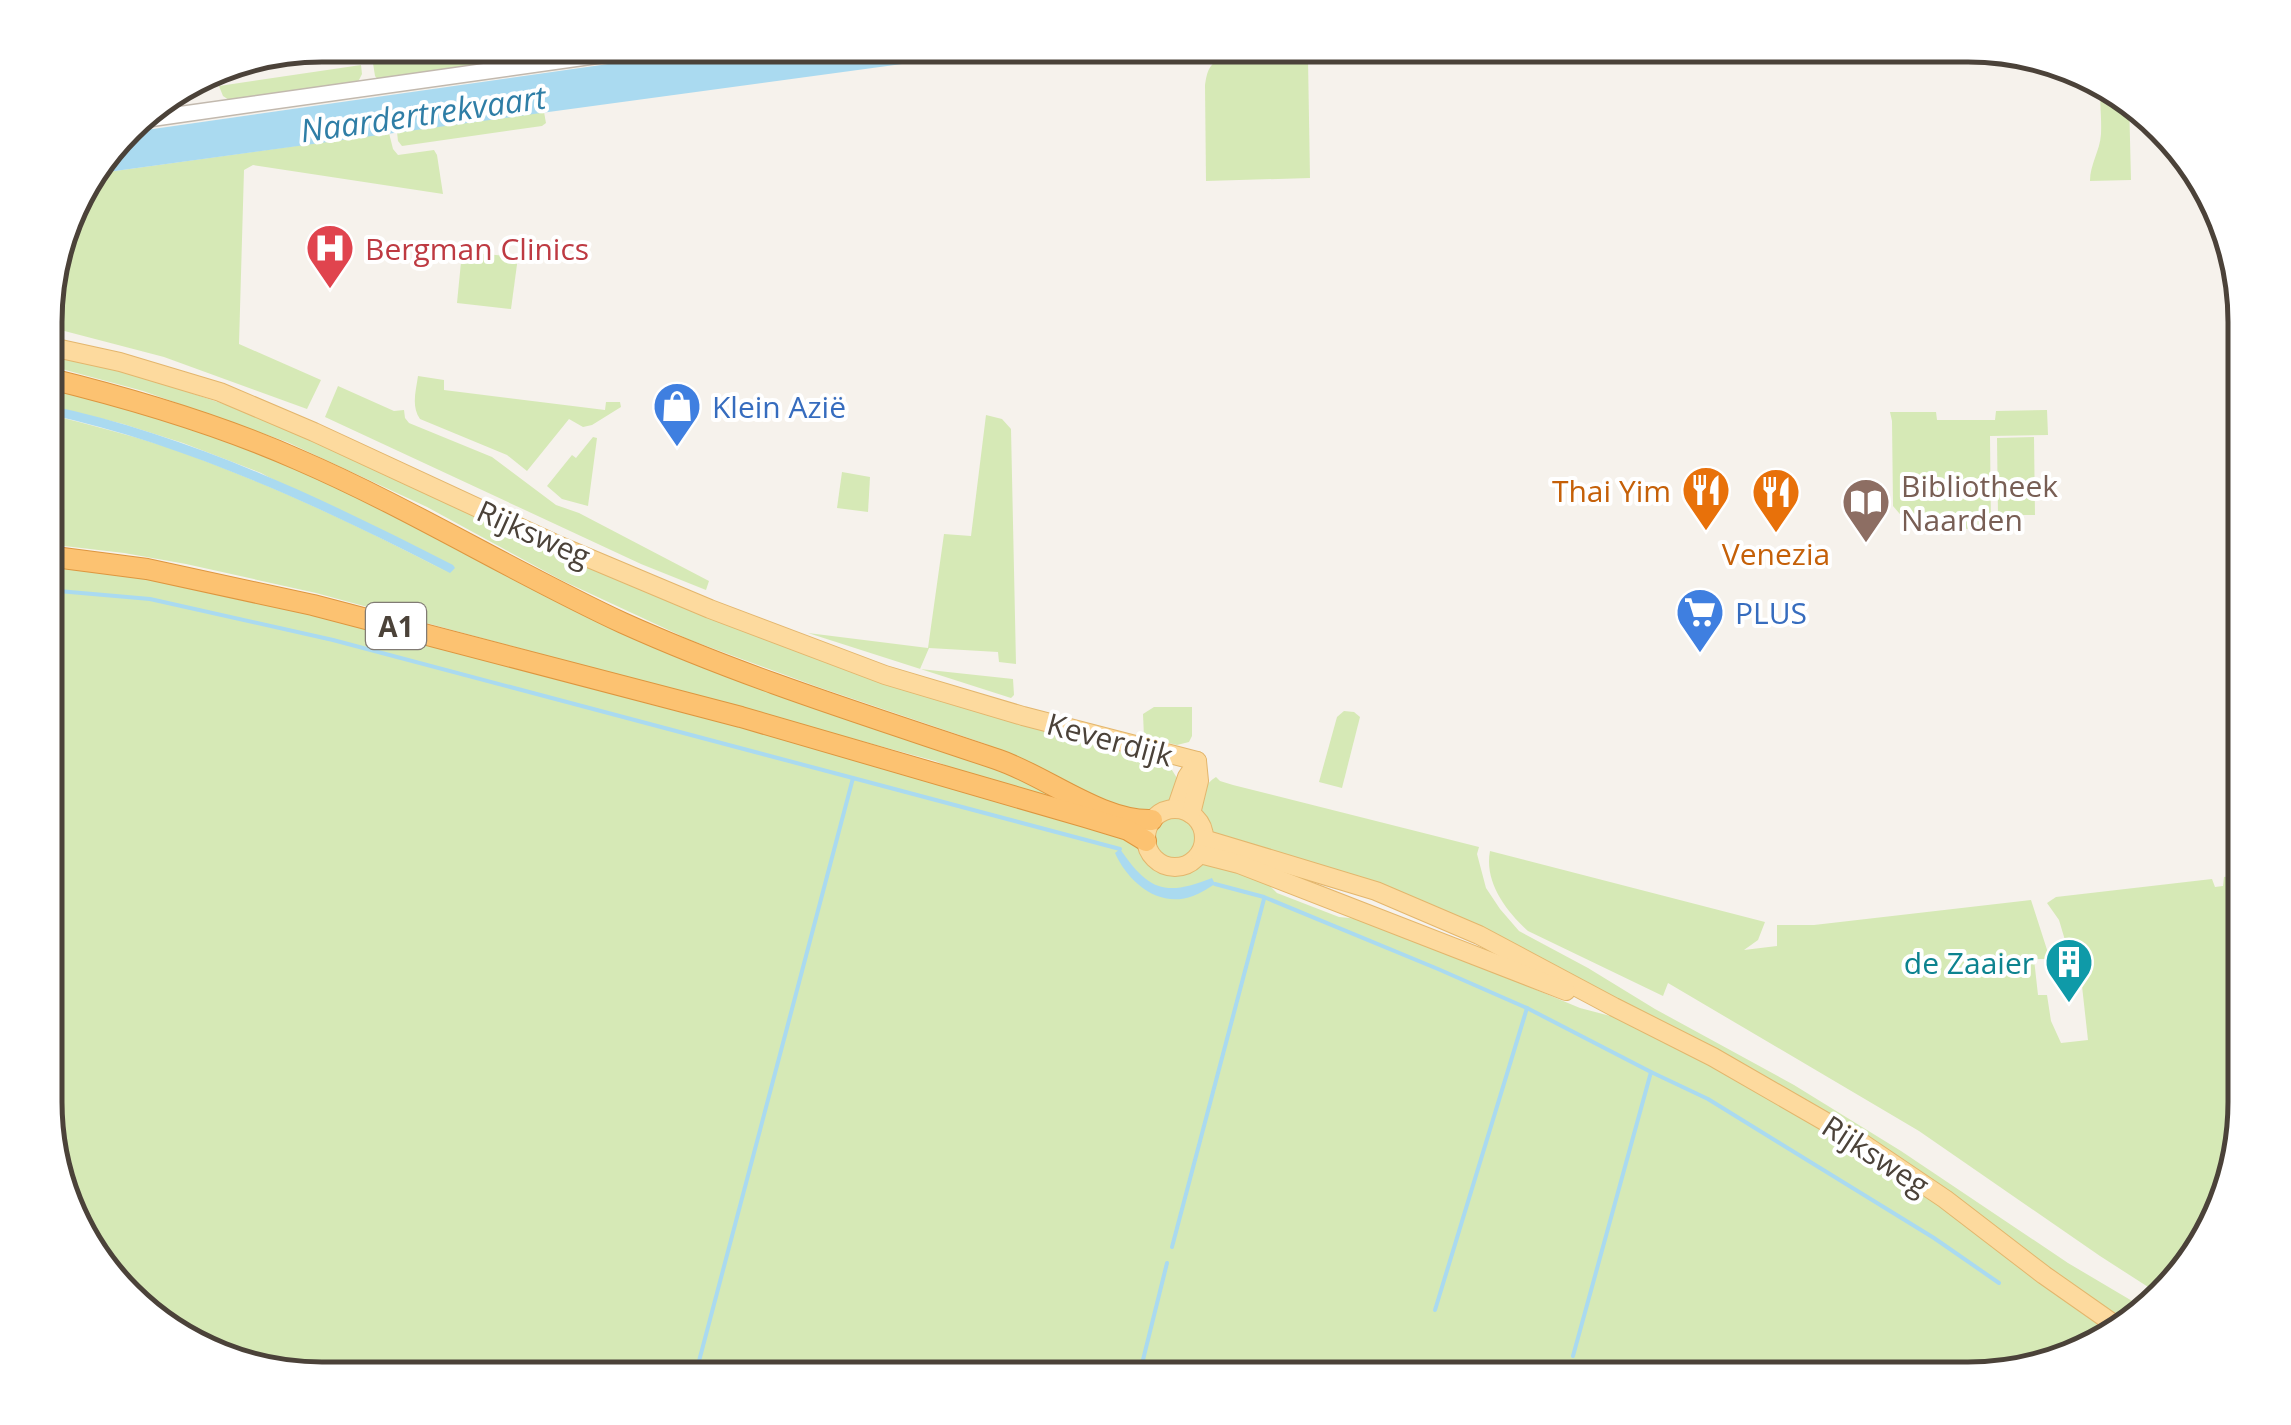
<svg xmlns="http://www.w3.org/2000/svg" width="2291" height="1425" viewBox="0 0 2291 1425" font-family="'Open Sans',sans-serif">
<rect width="100%" height="100%" fill="#f6f2ec"/>
<g fill="#d6e9b6">
<path d="M487 45H617L379 81 375 76 373 63Z"/>
<path d="M1370 45H1546L1547 51 1331 57 1330 51Z"/>
<path d="M1304 54 1308 59 1310 178 1206 181 1205 85C1207 71 1209 64 1222 58Z"/>
<path d="M361 65 362 74 357 84 232 102 223 96 219 86Z"/>
<path d="M2101 85 2122 91 2129 99 2131 180 2090 181C2090 164 2100 151 2101 134 2102 118 2099 100 2101 85Z"/>
<path d="M544 112 546 123 542 126 402 146 398 141 397 132Z"/>
<path d="M389 133 393 149 398 155 434 150 437 155 443 194 253 165 244 170 239 344 321 380 307 409 164 357 53 328 51 276 74 199 93 174Z"/>
<path d="M462 252 518 257 511 309 457 303Z"/>
<path d="M47 352 139 376 239 409 335 448 504 529 1080 739 1170 767 1177 778 1170 802 1145 814 1076 793 986 744 818 687 690 640 561 580 427 507 287 442 143 391 47 365Z"/>
<path d="M418 376 444 380V390L605 410 606 402H620L621 407 592 425 583 427 569 419 527 471 507 455 420 419C411 406 416 391 418 376Z"/>
<path d="M47 386 133 408 246 447 337 486 560 598 991 762 1081 805 998 787 935 761 316 593 186 564 124 553 47 544V414C87 424 127 434 167 447 264 481 358 525 449 573L261 473 183 443 123 424 47 405Z"/>
<path d="M338 386 394 411 404 410 405 418 409 423 492 457 556 505 579 513 709 581 706 590 641 564 325 417Z"/>
<path d="M2047 410 2048 435 1990 436 1991 528 1929 530 1917 534 1893 506 1892 421 1890 412H1936L1937 420H1995L1996 411Z"/>
<path d="M986 415 1002 419 1011 429 1016 664 999 662 998 652 929 648 920 669 1013 679 1014 695 1011 698 808 633 928 648 944 534 971 536Z"/>
<path d="M593 437 597 438 588 506 562 499 547 486 572 455 576 458Z"/>
<path d="M2034 437 2035 515H1998L1997 438Z"/>
<path d="M842 472 870 477 868 512 837 508Z"/>
<path d="M47 565 149 579 355 624 700 711 1139 842C1146 862 1162 879 1185 872 1193 869 1200 864 1209 862L1266 882 1277 893 1339 917 1369 920 1580 1008 1618 1018 1689 1054 1786 1107 1913 1185 2114 1336 2107 1343 1986 1379 322 1380 169 1334 91 1256 47 1138Z"/>
<path d="M1154 707H1192V736L1189 742 1177 745 1144 737 1143 714Z"/>
<path d="M1344 711 1354 712 1360 717 1342 788 1319 782 1337 717Z"/>
<path d="M1216 777 1220 781 1233 785 1479 847 1477 854 1486 888 1500 909 1519 931 1588 968 1655 1009 1794 1085 1901 1151 2068 1263 2144 1308 2127 1324 1938 1189 1498 939 1214 837C1202 818 1192 792 1216 777Z"/>
<circle cx="1175" cy="839" r="21"/>
<path d="M1490 851 1765 922 1758 940 1744 950 1777 946V925H1814L2031 900 2050 959H2034L2038 995H2047L2051 1021 2061 1043 2088 1040 2081 977H2076L2059 920 2047 903 2056 897 2212 879 2215 887 2223 886 2224 877 2245 874V1120L2200 1256 2159 1294 2100 1256 1919 1131 1668 983 1663 996 1528 931C1506 911 1484 882 1490 851Z"/>
</g>
<g fill="#aadaf0">
<path d="M742 45H1042L93 174 125 133Z"/>
<path d="M47 405C191 435 324 499 453 565L455 568 450 573C321 507 189 445 47 414Z"/>
<path d="M1120 849C1148 890 1165 897 1212 878L1215 884C1208 888 1201 893 1193 896 1159 909 1128 882 1115 853Z"/>
</g>
<g fill="none" stroke-linecap="round" stroke-linejoin="round">
<g stroke="#aadaf0" stroke-width="4">
<path d="M47 590 150 599 333 640 853 778"/>
<path d="M1215 884 1264 897 1438 969 1527 1008 1651 1072"/>
<path d="M1172 1247 1264 899"/>
<path d="M1435 1310 1527 1008"/>
<path d="M1573 1356 1651 1072 1708 1099 1934 1238 1999 1283"/>
<path d="M694 1380 853 778 1120 849"/>
<path d="M1138 1380 1167 1263"/>
</g>
<g stroke="#c2b9ae" stroke-width="18">
<path id="minor" d="M134 121 636 50 645 45"/>
</g>
<g stroke="#e3b66d" stroke-width="20">
<g id="major">
<path d="M47 346 120 362 220 392 314 432 560 546 710 609 885 675 1023 716 1197 761"/>
<path d="M1176 809 1187 777 1197 762"/>
<circle cx="1175" cy="838" r="29"/>
<path d="M1191 814 1199 781 1197 761"/>
<path d="M1204 839 1376 891 1479 935 1614 1007 1713 1057 1859 1141 1945 1199 2044 1275 2121 1329"/>
<path d="M1200 854 1239 864 1566 991"/>
</g>
</g>
<g stroke="#dd963f" stroke-width="22">
<g id="highway">
<path d="M47 378C133 399 218 424 299 460 410 508 513 572 623 623 745 678 872 717 999 760 1046 776 1102 822 1152 820"/>
<path d="M47 556 147 569 313 605 741 717 1085 817 1128 830 1146 841"/>
</g>
</g>
<use href="#minor" stroke="#fff" stroke-width="15"/>
<use href="#major" stroke="#fdda9e" stroke-width="18"/>
<use href="#highway" stroke="#fcc271" stroke-width="20"/>
</g>
<defs>
<g id="hospital-pin" transform="scale(2.5)"><path d="M0 17L-7.5 6A9.5 9.5 0 1 1 7.5 6Z" fill="#e0444e" stroke="#fff"/><path d="M-5-5h3v3.5h4V-5h3V5h-3V1.5h-4V5h-3Z" fill="#fff"/></g>
<g id="shop-pin" transform="scale(2.5)"><path d="M0 17L-7.5 6A9.5 9.5 0 1 1 7.5 6Z" fill="#3f7fe0" stroke="#fff"/><path d="M-5-2.5h2.3a2.7 3.5 0 0 1 5.4 0H5L5.5 6h-11ZM-1.5-2.5h3a1.5 2.3 0 0 0-3 0Z" fill="#fff"/></g>
<g id="restaurant-pin" transform="scale(2.5)"><path d="M0 17L-7.5 6A9.5 9.5 0 1 1 7.5 6Z" fill="#e8710a" stroke="#fff"/><path d="M-5-6h1v4h1v-4h1v4h1v-4h1v5L-1.5 .5V6h-2V.5L-5-1ZM5-6V6H3V1.5H1.5Q1.5-4 5-6Z" fill="#fff"/></g>
<g id="library-pin" transform="scale(2.5)"><path d="M0 17L-7.5 6A9.5 9.5 0 1 1 7.5 6Z" fill="#8d6e63" stroke="#fff"/><path d="M-6-4Q-3-5.5-.7-3.5V5Q-3 3-6 4ZM6-4Q3-5.5 .7-3.5V5Q3 3 6 4Z" fill="#fff"/></g>
<g id="supermarket-pin" transform="scale(2.5)"><path d="M0 17L-7.5 6A9.5 9.5 0 1 1 7.5 6Z" fill="#3f7fe0" stroke="#fff"/><path d="M-6-5.5h2.5l.6 2H6L4.5 2H-2.5L-4.4-4H-6ZM-1.5 3.2a1.3 1.3 0 1 0 .1 0ZM3 3.2a1.3 1.3 0 1 0 .1 0Z" fill="#fff"/></g>
<g id="building-pin" transform="scale(2.5)"><path d="M0 17L-7.5 6A9.5 9.5 0 1 1 7.5 6Z" fill="#0f9aa8" stroke="#fff"/><path d="M-4-6H4V6H1V3H-1V6H-4ZM-2.5-4.3h1.7v1.8h-1.7ZM.8-4.3h1.7v1.8H.8ZM-2.5-1h1.7V.8h-1.7ZM.8-1h1.7V.8H.8Z" fill="#fff"/></g>
</defs>
<g fill-rule="evenodd">
<use href="#hospital-pin" x="330" y="248"/>
<use href="#shop-pin" x="677" y="406"/>
<use href="#restaurant-pin" x="1706" y="490"/>
<use href="#restaurant-pin" x="1776" y="492"/>
<use href="#library-pin" x="1866" y="502"/>
<use href="#supermarket-pin" x="1700" y="612"/>
<use href="#building-pin" x="2069" y="962"/>
</g>
<g text-anchor="middle" dominant-baseline="central" stroke-width="8" stroke-linejoin="round" paint-order="stroke">
<rect fill="#fff" stroke="#817b74" stroke-width="2.5" x="366" y="603" width="60" height="46" rx="8"/>
<g font-size="28" font-weight="bold" fill="#4b4239">
<text x="396" y="626">A1</text>
</g>
<g font-size="30" fill="#be3a42" stroke="#fff" text-anchor="start">
<text x="365" y="248">Bergman Clinics</text>
</g>
<g font-size="30" fill="#366cbe" stroke="#fff" text-anchor="start">
<text x="712" y="406">Klein Azië</text>
<text x="1735" y="612">PLUS</text>
</g>
<g font-size="30" fill="#785e54" stroke="#fff" text-anchor="start">
<text x="1901" y="485">Bibliotheek<tspan x="1901" dy="34">Naarden</tspan></text>
</g>
<g font-size="30" fill="#c56008" stroke="#fff" text-anchor="end">
<text x="1671" y="490">Thai Yim</text>
<text x="1776" y="553" text-anchor="middle">Venezia</text>
</g>
<g font-size="30" fill="#4b4239" stroke="#fff">
<text transform="translate(534 533) rotate(24)">Rijksweg</text>
<text transform="translate(1110 739) rotate(15)">Keverdijk</text>
<text transform="translate(1876 1155) rotate(33)">Rijksweg</text>
</g>
<g font-size="30" fill="#0d838f" stroke="#fff" text-anchor="end">
<text x="2034" y="962">de Zaaier</text>
</g>
<g font-size="32" font-style="italic" fill="#2f7ea6" stroke="#fff">
<text transform="translate(423 113) rotate(-8)">Naardertrekvaart</text>
</g>
</g>
<path d="M0 0H2291V1425H0ZM322 62H1968A260 260 0 0 1 2228 322V1102A260 260 0 0 1 1968 1362H322A260 260 0 0 1 62 1102V322A260 260 0 0 1 322 62Z" fill="#fff" fill-rule="evenodd"/>
<path fill="none" stroke="#4b4239" stroke-width="5" d="M322 62H1968A260 260 0 0 1 2228 322V1102A260 260 0 0 1 1968 1362H322A260 260 0 0 1 62 1102V322A260 260 0 0 1 322 62Z"/>
</svg>
